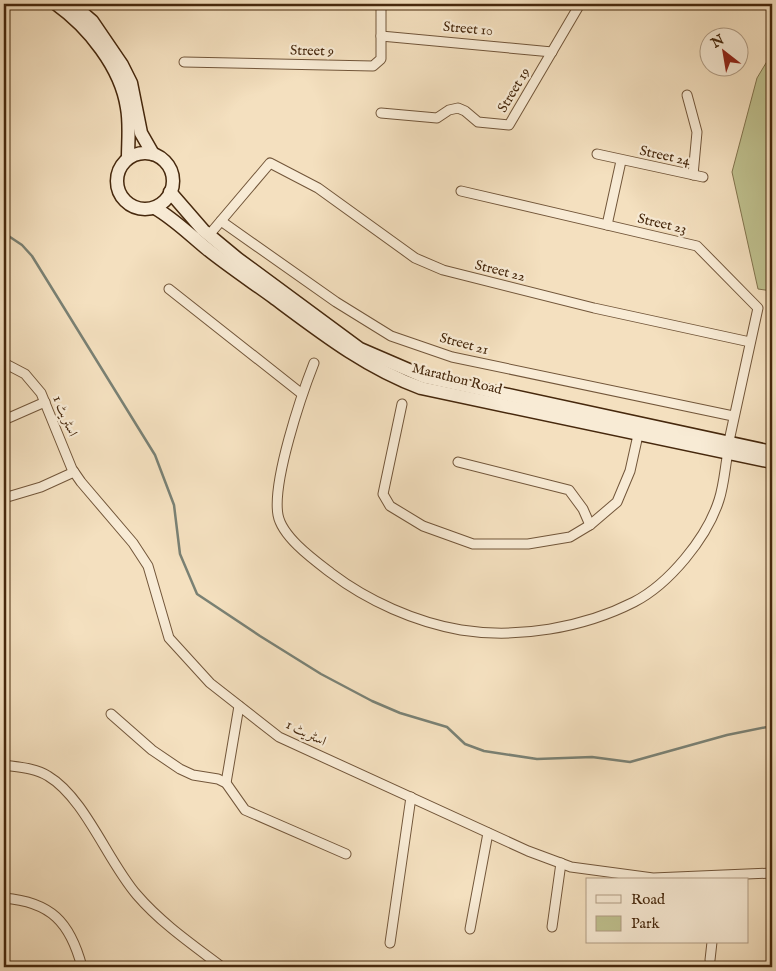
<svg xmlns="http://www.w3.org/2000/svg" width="776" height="971" viewBox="0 0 776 971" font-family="'IM FELL English',Amiri,serif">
<rect width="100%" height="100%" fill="#f4e0bf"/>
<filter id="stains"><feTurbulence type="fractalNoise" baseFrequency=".004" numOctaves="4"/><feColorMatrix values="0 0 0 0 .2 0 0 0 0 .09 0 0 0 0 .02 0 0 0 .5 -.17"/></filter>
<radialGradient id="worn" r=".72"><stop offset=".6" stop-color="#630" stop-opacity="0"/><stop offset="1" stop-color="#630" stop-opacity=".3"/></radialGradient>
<path fill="#bfc18f" stroke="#82744e" d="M772 53V291L758 289 732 172 757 78Z"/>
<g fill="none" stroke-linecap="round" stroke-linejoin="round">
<path stroke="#7a8174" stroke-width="2.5" d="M4 233 22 245 32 256 155 455 174 505 180 554 197 594 260 636 321 674 372 701 400 713 447 727 465 744 484 751 537 759 592 757 630 762 727 735 772 726"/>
<g stroke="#72563a" stroke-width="11">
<g id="street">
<path d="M381 36 552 52"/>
<path d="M184 62 373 66 381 59V4"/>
<path d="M687 95 697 132 693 175"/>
<path d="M381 113 437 118 449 110 458 108 465 111 478 122 509 125 580 4"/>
<path d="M597 154 703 177"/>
<path d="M461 191 697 246 758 308 729 441"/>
<path d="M221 221 336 302 391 336 452 357 733 416"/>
<path d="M607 225 621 161"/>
<path d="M209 235 270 163 318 188 415 258 443 270 594 308 750 342"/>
<path d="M169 289 302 394"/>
<path d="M4 363 25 374 41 393 72 469 81 482 133 543 148 566 169 638 210 683 279 737 528 851 571 867 653 878 772 873"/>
<path d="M314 363C301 396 272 482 278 515 282 537 314 560 331 573 368 601 415 622 461 630 517 639 583 628 634 602 669 584 707 538 719 500 724 485 725 467 728 452"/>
<path d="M402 404 383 494 390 506 423 526 473 544H528L570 537 590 525 617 502 630 471 638 435"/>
<path d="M4 420 45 402"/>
<path d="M458 462 569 490 583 509 590 525"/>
<path d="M4 498 41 487 74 472"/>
<path d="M111 714 152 750 180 769 193 775 218 779 226 783 245 810 346 854"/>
<path d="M4 765C18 767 36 768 48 776 85 798 108 862 137 895 161 923 193 945 222 967"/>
<path d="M226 783 239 706"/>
<path d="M4 898C51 902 70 922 82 967"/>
<path d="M552 927 561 863"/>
<path d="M470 929 488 833"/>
<path d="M390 943 411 797"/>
<path d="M710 960 712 942"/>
</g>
</g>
<g stroke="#46280d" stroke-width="15">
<g id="secondary">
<path d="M56 4C88 27 121 67 127 108 130 124 128 142 128 158"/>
<path d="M72 4 92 21 122 65 131 83 141 133 153 154"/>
<circle cx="145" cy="181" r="28"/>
<path d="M170 192 203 230 238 259 360 349 425 377 772 452"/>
<path d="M155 208C174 219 189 234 206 248 227 265 251 281 273 297 320 332 366 368 421 388L772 462"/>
</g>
</g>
<use href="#street" stroke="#f8ebd5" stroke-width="9"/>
<use href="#secondary" stroke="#f8ebd5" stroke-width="12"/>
</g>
<g text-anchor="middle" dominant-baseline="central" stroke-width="4.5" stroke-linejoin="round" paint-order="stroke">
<g font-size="14" fill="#46280d" stroke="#f8ebd5">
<text transform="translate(468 29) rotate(5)">Street 10</text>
<text transform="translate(312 51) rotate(1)">Street 9</text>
<text transform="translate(514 90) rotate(-59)">Street 19</text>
<text transform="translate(665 156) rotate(12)">Street 24</text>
<text transform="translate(662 224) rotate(13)">Street 23</text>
<text transform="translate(500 271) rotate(14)">Street 22</text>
<text transform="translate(464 344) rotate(15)">Street 21</text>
<text transform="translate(457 379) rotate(14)">Marathon Road</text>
<text transform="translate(65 416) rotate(67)">اسٹریٹ 1</text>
<text transform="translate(306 733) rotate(26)">اسٹریٹ 1</text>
</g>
</g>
<rect width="776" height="971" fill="none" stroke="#f4e0bf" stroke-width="20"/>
<rect x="5" y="5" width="766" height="961" fill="none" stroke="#46280d" stroke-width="2.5"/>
<rect x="10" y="10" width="756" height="951" fill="none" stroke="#46280d"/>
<rect x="586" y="878" width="162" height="65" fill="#f8ebd5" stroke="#b19d85"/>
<rect x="596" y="895" width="25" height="8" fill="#f8ebd5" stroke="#b19d85"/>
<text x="631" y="904" font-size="15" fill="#46280d">Road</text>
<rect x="596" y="916" width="25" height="15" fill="#bfc18f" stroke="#b19d85"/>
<text x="631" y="928" font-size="15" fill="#46280d">Park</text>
<g transform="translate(724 52) rotate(329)"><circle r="24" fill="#f8ebd5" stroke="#b19d85"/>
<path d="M0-4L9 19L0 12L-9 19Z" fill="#8f2418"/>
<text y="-8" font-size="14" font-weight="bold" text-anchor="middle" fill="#46280d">N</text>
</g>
<rect width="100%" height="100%" filter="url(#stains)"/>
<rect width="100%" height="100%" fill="url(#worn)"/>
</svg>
